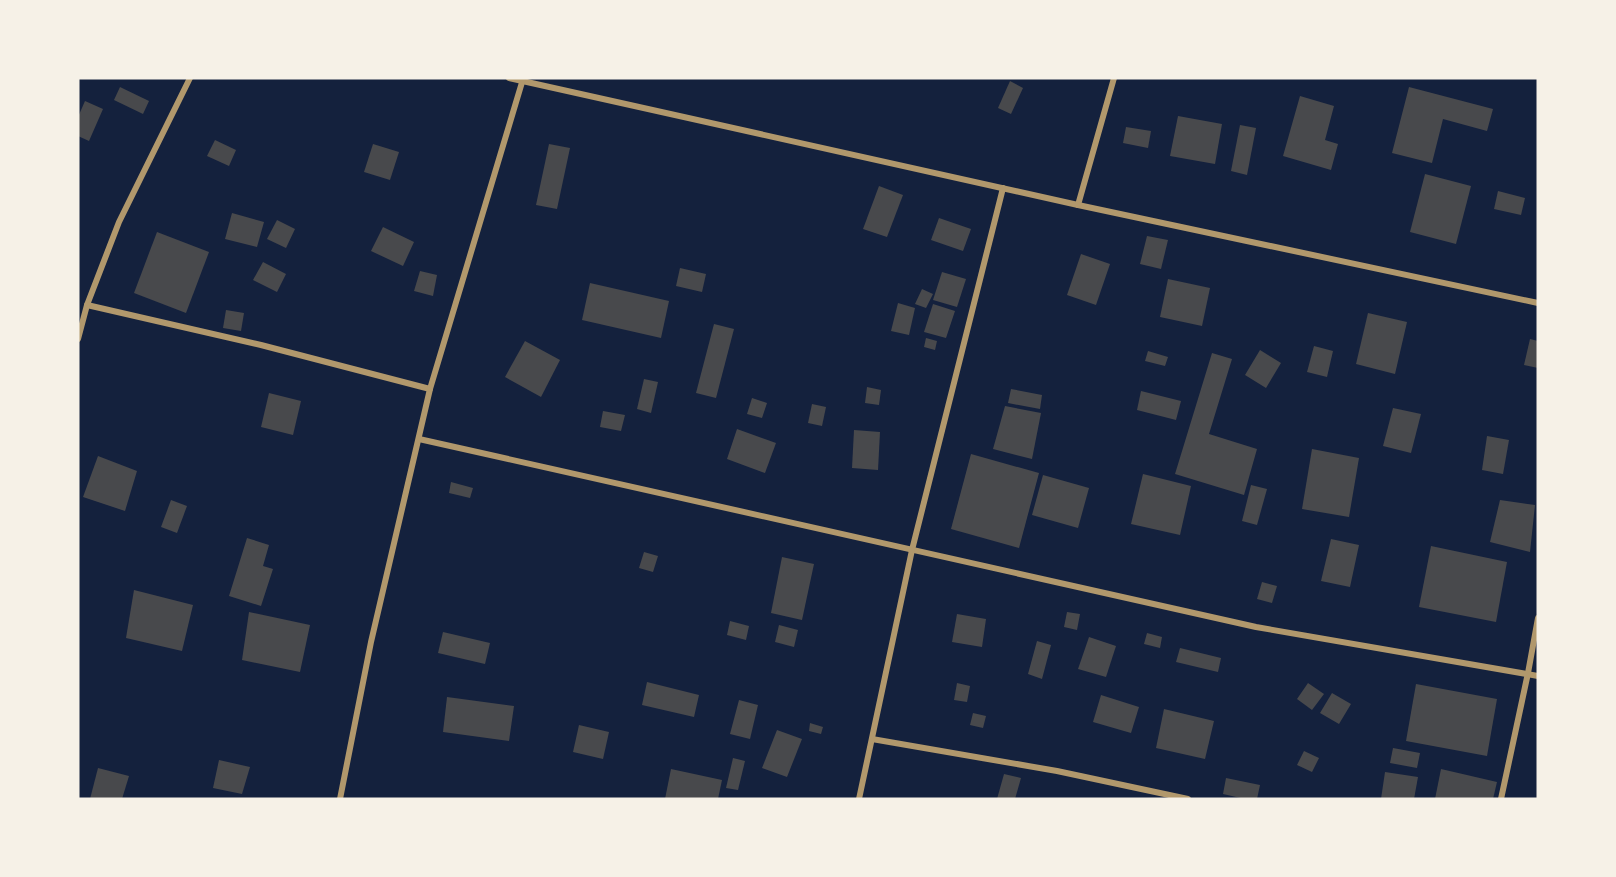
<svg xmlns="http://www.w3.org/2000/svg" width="1616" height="877" viewBox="0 0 1616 877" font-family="Commissioner,sans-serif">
<rect width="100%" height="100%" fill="#14213d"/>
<g fill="#48494c">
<path d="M1010 81 1023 88 1011 114 998 108Z"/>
<path d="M120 87 149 101 143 114 114 100Z"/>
<path d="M1409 87 1493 109 1487 131 1443 119 1432 163 1392 153Z"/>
<path d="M1300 96 1334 106 1325 140 1338 144 1331 170 1283 156Z"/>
<path d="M85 101 103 109 89 141 78 136V117Z"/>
<path d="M1178 116 1222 124 1215 164 1170 156Z"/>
<path d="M1240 125 1256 128 1247 175 1231 171Z"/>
<path d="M1126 127 1151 131 1148 148 1123 143Z"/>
<path d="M215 140 236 150 229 166 207 156Z"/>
<path d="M373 144 399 152 390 180 364 172Z"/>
<path d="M549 144 570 148 557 209 536 205Z"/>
<path d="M1425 174 1471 186 1456 244 1410 232Z"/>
<path d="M879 186 903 195 887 237 863 229Z"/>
<path d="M1498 191 1525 198 1521 215 1494 209Z"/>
<path d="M232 213 264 222 257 247 225 239Z"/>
<path d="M939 218 971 229 963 251 931 240Z"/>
<path d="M277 220 295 229 286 248 267 239Z"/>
<path d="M383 227 414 242 403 266 371 251Z"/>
<path d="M157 232 209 252 186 313 134 293Z"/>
<path d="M1147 236 1168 240 1161 269 1140 264Z"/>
<path d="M1081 254 1110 264 1096 305 1067 295Z"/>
<path d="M263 262 286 274 277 292 253 280Z"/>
<path d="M680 268 706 274 702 292 676 286Z"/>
<path d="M420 271 437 275 433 296 414 291Z"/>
<path d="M942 272 966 279 957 307 933 300Z"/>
<path d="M1168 279 1210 288 1202 326 1160 317Z"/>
<path d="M590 283 669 301 661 338 582 320Z"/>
<path d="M922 289 933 294 926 308 915 304Z"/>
<path d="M898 303 915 308 909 335 891 331Z"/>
<path d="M933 304 955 311 946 338 924 332Z"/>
<path d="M226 310 244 313 241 331 223 328Z"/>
<path d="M1368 313 1407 322 1395 374 1356 364Z"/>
<path d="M714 324 734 329 716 398 696 393Z"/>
<path d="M926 338 937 341 935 350 924 347Z"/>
<path d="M1530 339 1538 341V368L1524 365Z"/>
<path d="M525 341 560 360 541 397 505 377Z"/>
<path d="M1314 346 1333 351 1327 377 1307 372Z"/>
<path d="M1260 350 1281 363 1266 388 1245 375Z"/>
<path d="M1148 351 1168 357 1165 366 1145 361Z"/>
<path d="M1212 353 1232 359 1209 434 1257 449 1244 495 1175 474Z"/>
<path d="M644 379 658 382 651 413 637 409Z"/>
<path d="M867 387 881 390 879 405 865 403Z"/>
<path d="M1011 389 1042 395 1040 409 1008 403Z"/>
<path d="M1141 391 1181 401 1176 420 1137 410Z"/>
<path d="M269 393 301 401 293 435 261 427Z"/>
<path d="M752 398 767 403 762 418 747 414Z"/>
<path d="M812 404 826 407 822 426 808 423Z"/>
<path d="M1005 406 1041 413 1032 459 993 449Z"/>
<path d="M1393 408 1421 414 1411 453 1383 446Z"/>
<path d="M603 411 625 415 621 431 600 427Z"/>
<path d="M737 429 776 443 765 473 727 459Z"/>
<path d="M854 430 880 432 878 470 852 468Z"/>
<path d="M1487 436 1509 440 1503 474 1482 470Z"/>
<path d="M1312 449 1359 458 1349 517 1302 509Z"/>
<path d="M971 454 1039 473 1019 548 951 529Z"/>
<path d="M98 456 137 471 125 511 83 497Z"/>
<path d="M1143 474 1191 486 1180 535 1131 524Z"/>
<path d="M1043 475 1089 488 1078 528 1032 515Z"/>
<path d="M451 482 473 488 470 498 449 493Z"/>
<path d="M1251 485 1267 489 1257 525 1242 521Z"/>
<path d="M171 500 187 506 177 533 161 527Z"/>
<path d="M1500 500 1535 505 1530 552 1490 542Z"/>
<path d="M247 538 269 545 263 566 273 569 261 606 229 596Z"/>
<path d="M1331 539 1359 545 1350 587 1321 581Z"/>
<path d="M1431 546 1507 562 1496 622 1419 607Z"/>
<path d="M644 552 658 556 653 572 639 568Z"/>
<path d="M782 557 814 564 802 620 771 613Z"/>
<path d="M1262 582 1277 586 1272 603 1257 599Z"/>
<path d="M134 590 193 605 182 651 126 638Z"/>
<path d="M249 612 310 625 300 672 242 660Z"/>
<path d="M1067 612 1080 614 1077 630 1064 627Z"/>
<path d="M957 614 986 619 982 647 952 642Z"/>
<path d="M730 621 749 626 746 640 727 635Z"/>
<path d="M779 625 798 630 794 647 775 642Z"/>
<path d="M443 632 490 643 485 664 438 653Z"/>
<path d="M1147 633 1162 637 1160 648 1144 644Z"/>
<path d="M1089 637 1116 646 1106 677 1078 669Z"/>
<path d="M1037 641 1051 645 1042 679 1028 674Z"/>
<path d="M1180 648 1221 658 1218 672 1176 662Z"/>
<path d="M647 682 699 695 694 717 642 705Z"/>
<path d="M957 683 970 686 967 702 954 700Z"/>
<path d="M1308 683 1324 694 1312 710 1297 699Z"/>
<path d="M1416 684 1497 699 1487 756 1406 741Z"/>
<path d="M1332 693 1351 704 1339 724 1320 713Z"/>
<path d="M1101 695 1139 707 1131 733 1093 722Z"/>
<path d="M447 697 514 706 509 741 443 732Z"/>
<path d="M739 700 758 705 750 739 730 734Z"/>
<path d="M1164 709 1214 721 1205 759 1156 748Z"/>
<path d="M973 713 986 716 983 728 970 725Z"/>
<path d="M810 723 823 727 821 734 809 731Z"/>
<path d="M579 725 609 732 603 759 573 752Z"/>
<path d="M777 730 802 739 787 777 762 768Z"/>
<path d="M1393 748 1420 753 1417 768 1390 763Z"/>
<path d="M1304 751 1319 758 1312 772 1297 765Z"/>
<path d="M733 758 745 761 738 790 726 788Z"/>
<path d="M219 760 250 767 242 794 213 788Z"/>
<path d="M98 768 129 776 122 799H90Z"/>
<path d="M671 769 722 780 718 799H665Z"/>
<path d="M1441 769 1497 782 1493 799H1435Z"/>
<path d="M1385 772 1418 777 1414 799H1381Z"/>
<path d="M1004 774 1021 778 1015 799H997Z"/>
<path d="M1226 778 1260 785 1257 799H1245L1223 794Z"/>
</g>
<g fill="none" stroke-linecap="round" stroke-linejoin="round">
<g stroke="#b1986c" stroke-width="6">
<path d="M509 78 1078 205 1538 303"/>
<path d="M1078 205 1114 78"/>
<path d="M87 305 261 345 430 389"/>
<path d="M78 339 87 305 119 222 190 78"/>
<path d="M419 439 1256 627 1538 676"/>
<path d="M872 739 1057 771 1188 799"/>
<path d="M340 799 371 642 430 389 523 79"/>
<path d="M859 799 912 550 1003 188"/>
<path d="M1501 799 1528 673 1538 618"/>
</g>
</g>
<rect width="1616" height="877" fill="none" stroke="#f6f1e7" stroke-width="159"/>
</svg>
